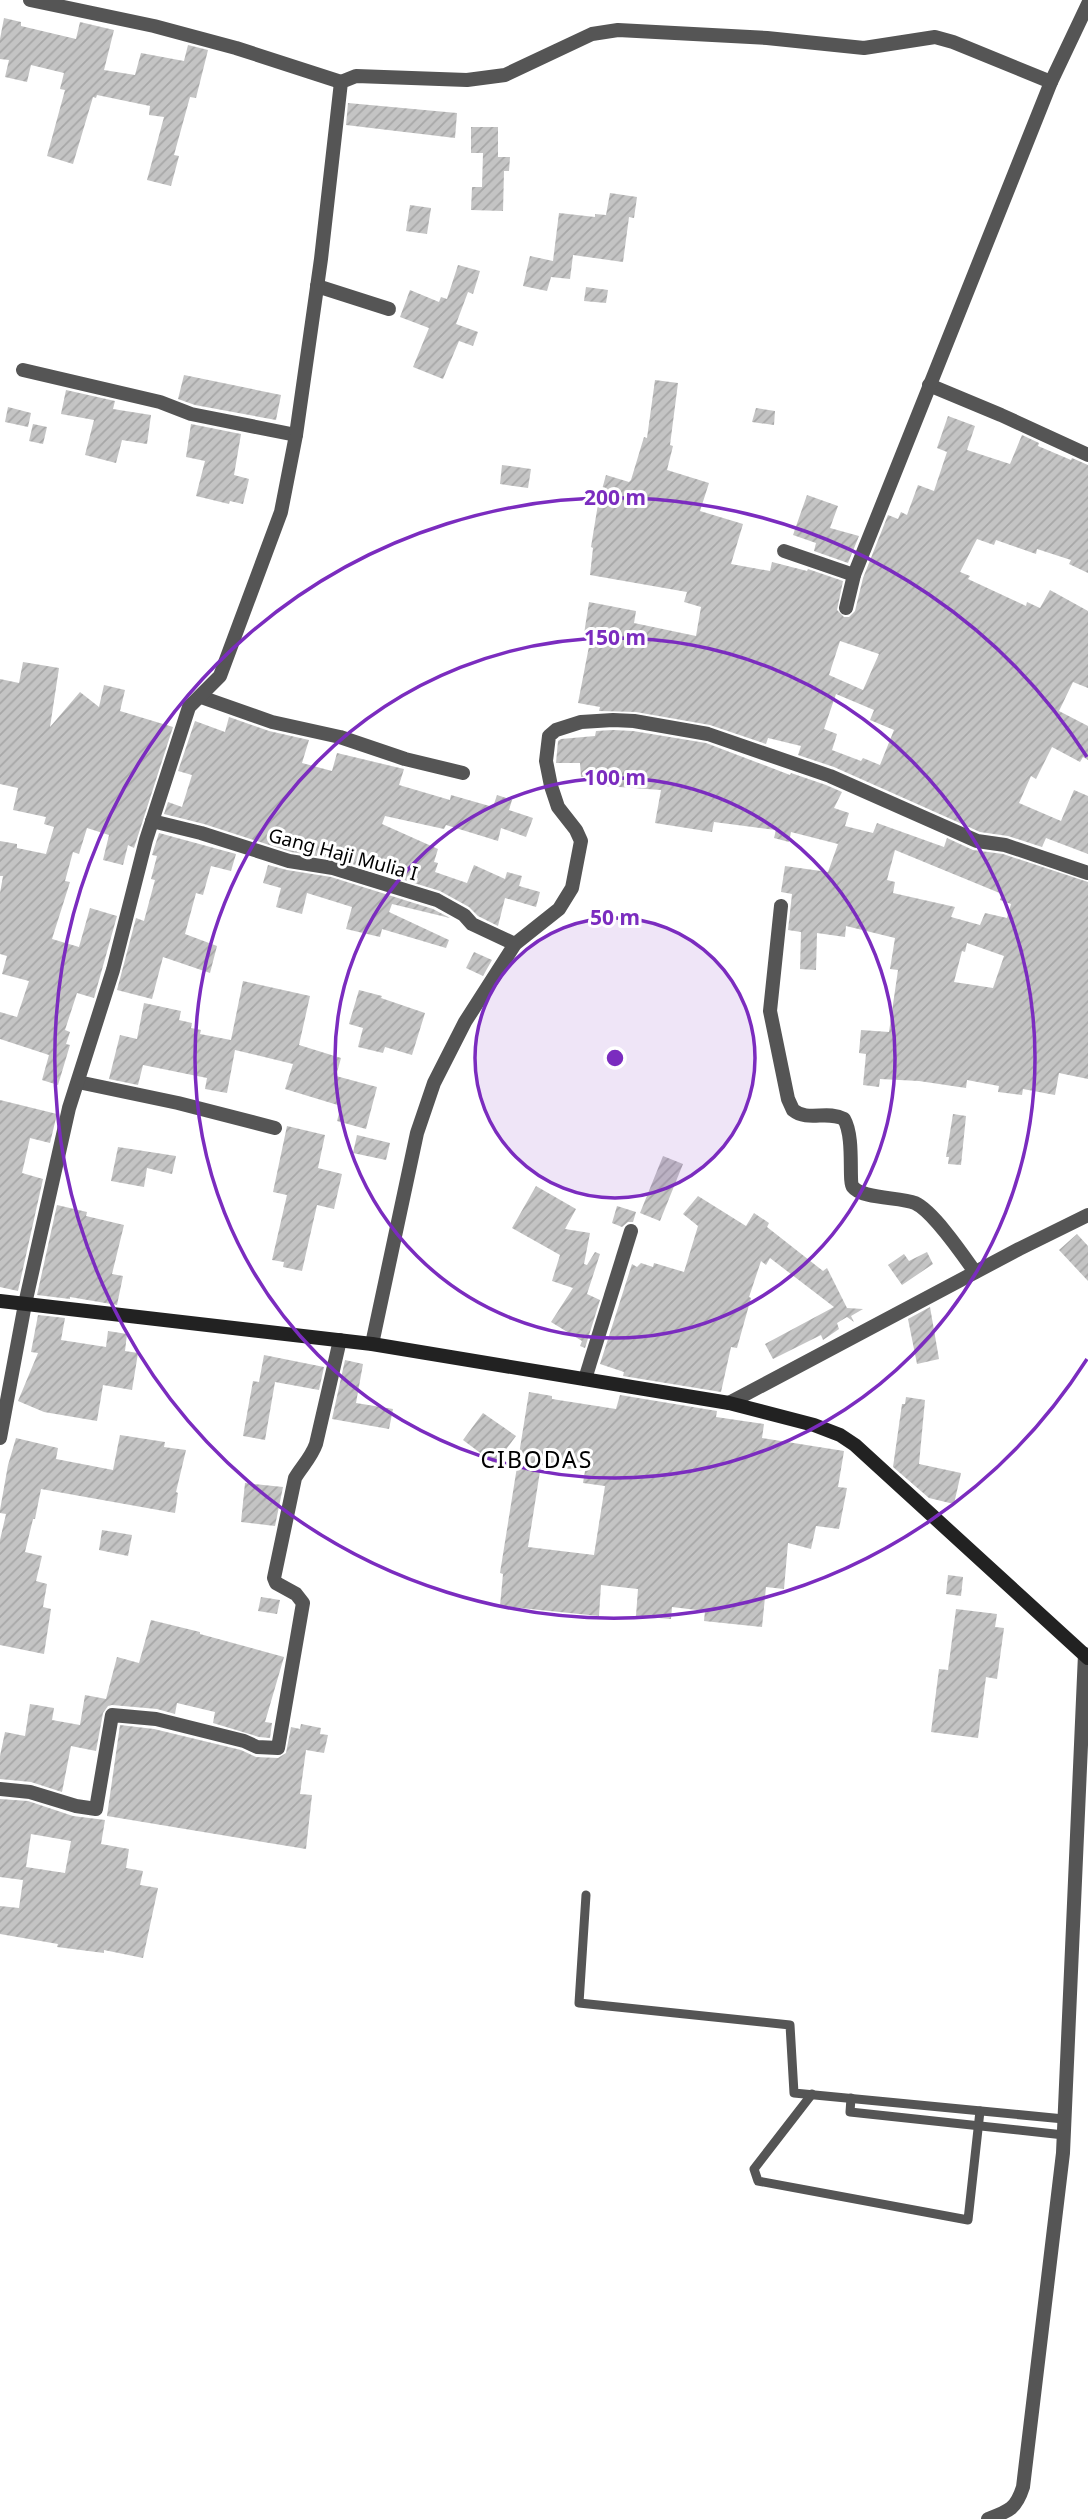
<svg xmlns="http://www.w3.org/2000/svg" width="1088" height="2519" viewBox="0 0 1088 2519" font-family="'Noto Sans',sans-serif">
<defs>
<pattern id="building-hatch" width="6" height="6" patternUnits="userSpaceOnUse" patternTransform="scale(1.75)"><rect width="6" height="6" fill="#c4c4c4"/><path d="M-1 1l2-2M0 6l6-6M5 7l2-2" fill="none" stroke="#a7a7a7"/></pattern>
</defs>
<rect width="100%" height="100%" fill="#fff"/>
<g fill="url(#building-hatch)" fill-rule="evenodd">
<path d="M4 18 21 22V26L76 39 80 22 114 30 104 70 135 75 141 53 184 61 188 45 208 50 196 98 190 97 174 155 179 156 171 186 147 180 164 117 149 115 150 106 97 95 96 98 93 97 73 164 47 156 65 90 60 89 64 73 31 65 27 82 5 77 9 60 0 59V39Z"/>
<path d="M348 103 457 113 455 138 346 125Z"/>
<path d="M471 127H498V157H510L509 171H504L503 211 471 210 472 187H482L483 153H471Z"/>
<path d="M610 193 637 197 634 218 629 217 623 262 573 255 570 279 551 277 547 291 523 286 530 256 553 261 559 213 595 217V214L606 215Z"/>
<path d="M410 205 431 208 427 234 406 231Z"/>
<path d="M458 265 480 271 473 294 468 292 456 324 478 332 473 346 459 341 443 379 413 367 429 328 400 317 410 290 439 302 441 297 447 299Z"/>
<path d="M586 287 608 290 606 303 584 301Z"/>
<path d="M184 375 281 395 276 420 195 405 178 399Z"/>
<path d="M655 380 678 383 670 445 673 446 667 470 709 483 700 511 743 524 731 564 770 571 772 562 807 571 808 569 843 581 837 610 844 617H849L855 611 863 578 888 515 898 519 901 512 907 515 918 485 934 491 947 452 937 448 948 416 975 426 967 450 1010 464 1022 435 1039 443 1038 446 1071 460 1072 458 1088 465V573L1069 564 1071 560 1037 549 1036 554 996 540 994 545 977 539 960 572 970 576 968 579 1026 606 1027 602 1040 608 1050 590 1088 611V688L1073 682 1059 711 1088 726V760L1083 757 1080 762 1052 747 1036 779 1031 776 1019 803 1061 821 1074 790 1088 796V854L1046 838 1042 847 1008 836 980 832 834 767 798 755 801 746 768 738 766 744 710 725 636 712 599 711 600 707 578 703 591 636 584 634 589 602 636 611 634 623 696 636 701 607 684 602 687 592 590 575 593 548 591 547 598 504 606 475 629 482 631 480 644 437 647 438ZM840 641 879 654 863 690 829 675ZM836 694 874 710 870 720 894 730 880 765 863 758 861 761 832 750 837 734 824 729Z"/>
<path d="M66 390 115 401 113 409 151 415 147 444 122 440 116 463 85 455 94 420 61 414Z"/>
<path d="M8 407 31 413 28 427 5 422Z"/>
<path d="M756 408 775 411 774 425 752 422Z"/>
<path d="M33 424 47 427 43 444 29 441Z"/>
<path d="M191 424 241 434 234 475 249 479 243 504 230 501 229 504 196 496 205 461 186 457Z"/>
<path d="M502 465 531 469 528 488 500 484Z"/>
<path d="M807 495 838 506 830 528 859 536 848 563 814 551 816 543 793 535Z"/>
<path d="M23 662 59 668 50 727 80 692 99 707 104 685 125 690 120 711 173 727 134 848 128 845 123 865 103 860 109 835 87 828 79 854 73 852 65 881 70 882 52 939 79 947 90 908 117 916 94 998 77 993 65 1030 70 1032 66 1044 70 1045 58 1085 42 1080 49 1055 0 1039V1012L17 1017 29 981 2 974 7 956 0 954V893L3 876H0V841L17 844V848L46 854 54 827 44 824 46 817 13 810 18 788 0 784V679L19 683Z"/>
<path d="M229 717 269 731 309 740 302 763 332 771 337 753 404 769 399 785 450 800 451 795 493 807 497 795 512 800 509 810 533 818 526 837 501 828 498 841 446 825 444 829 385 816 382 824 438 849 434 862 438 863 435 872 467 883 474 865 505 879 507 872 522 876 519 886 540 892 536 907 505 898 498 926 478 916 469 907 440 891 336 859 291 852 204 824 164 814 168 802 182 807 192 775 178 771 195 721 225 732Z"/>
<path d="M613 730 633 731 706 743 790 775 791 773 826 785 842 792 834 808 849 813 845 826 873 833 877 823 944 847 947 838 973 850 1003 854 1088 882V1079L1059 1073 1055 1095 1023 1089 1022 1095 998 1092 999 1086 967 1080 966 1088 919 1081 880 1079 879 1087 863 1085 866 1054 859 1053 861 1030 889 1032 898 970 890 969 895 938 846 926 845 937 817 933 816 970 800 969 801 932 788 930 792 894 781 892 785 866 828 872 838 844 791 832 789 842 774 838 776 830 714 822 712 832 655 823 661 790 605 786V775L581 777 580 763H556L558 741 561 739 595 736 596 731ZM895 850 1002 894 1000 900 1011 904 1007 918 985 913 980 925 951 917 955 907 893 893 895 882 887 880ZM967 943 1004 956 993 988 954 982 962 951 965 952Z"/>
<path d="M159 833 236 854 231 871 211 866 203 895 196 893 185 934 217 946 210 973 163 957 152 999 117 990 136 918 144 921 155 880 151 879 157 856 152 855Z"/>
<path d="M268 865 287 870 331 877 433 909 450 918 392 904 389 912 449 940 446 948 382 929 380 937 346 929 352 907 307 893 302 914 276 907 281 888 263 883Z"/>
<path d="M474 952 492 960 483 976 466 968Z"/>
<path d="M243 981 310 996 299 1045 341 1058 336 1076 377 1087 366 1129 337 1121 341 1106 285 1089 293 1064 235 1050 227 1093 205 1089 207 1078 143 1065 138 1085 109 1079 120 1035 137 1039 144 1003 181 1011 179 1020 192 1023 191 1028 201 1030 200 1034 231 1040Z"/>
<path d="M359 990 382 996 381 998 425 1013 412 1055 385 1047 383 1053 358 1047 363 1028 349 1024Z"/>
<path d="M0 1100 57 1114 50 1143 30 1138 22 1173 43 1179 18 1291 0 1287Z"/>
<path d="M953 1114 966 1116 961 1165 948 1164 949 1157H946Z"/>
<path d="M287 1126 325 1135 318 1168 342 1174 334 1209 317 1205 302 1271 283 1267 284 1262 272 1260 287 1195 273 1192Z"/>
<path d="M357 1135 390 1143 386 1160 353 1153Z"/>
<path d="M118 1147 176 1156 172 1174 147 1168 144 1187 111 1181Z"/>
<path d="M663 1156 683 1164 660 1221 640 1213Z"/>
<path d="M536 1186 576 1209 565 1229 590 1233 584 1264 587 1265 595 1252 600 1254 587 1294 600 1300 585 1348 580 1346 582 1341 551 1322 573 1288 552 1281 560 1255 512 1228Z"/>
<path d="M698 1196 746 1226 754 1213 769 1223 767 1227 823 1271 827 1268 847 1308 863 1309 851 1316 854 1322 847 1317 837 1323 839 1329 823 1340 821 1335 773 1359 765 1344 834 1307 770 1258 766 1265 761 1261 749 1297 751 1298 737 1348 731 1347 721 1392 623 1376 624 1372 600 1364 632 1264 637 1267 641 1263 653 1267 654 1263 684 1272 698 1226 683 1214Z"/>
<path d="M57 1205 87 1212 86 1216 124 1225 112 1274 123 1276 117 1305 70 1297V1299L37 1295Z"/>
<path d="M617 1206 636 1212 633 1222H628L622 1227 612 1223Z"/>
<path d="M1077 1234 1088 1246V1281L1059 1250Z"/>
<path d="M927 1252 933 1264 902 1285 888 1265 904 1254 909 1261Z"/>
<path d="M930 1307 939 1359 917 1364 908 1319Z"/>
<path d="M38 1315 65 1318 61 1340 106 1347 108 1331 127 1334 125 1351 138 1353 132 1390 103 1385 97 1421 44 1412 18 1401 38 1353 31 1352Z"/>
<path d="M264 1355 324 1367 319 1390 275 1382 265 1440 243 1436 253 1381 259 1382Z"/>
<path d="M345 1360 363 1364 356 1403 393 1409 389 1429 332 1419Z"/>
<path d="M529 1392 552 1396V1399L616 1409 620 1395 717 1411 716 1417 764 1424 762 1438 844 1451 838 1487 847 1488 839 1529 816 1526 811 1549 788 1543 784 1589 766 1587 762 1627 704 1621 705 1611 672 1607 671 1619 636 1616 638 1589 601 1585 599 1616 500 1606 503 1574 500 1573ZM541 1465 585 1471 583 1483 605 1486 594 1555 528 1547Z"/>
<path d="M906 1397 925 1400 919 1464 961 1473 954 1504 929 1498 893 1467 902 1404H905Z"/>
<path d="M483 1413 516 1436 495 1464 463 1440Z"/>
<path d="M120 1435 165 1442 164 1447 186 1450 176 1492 178 1493 175 1513 41 1489 35 1519H33L25 1552 42 1556 36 1581 47 1584 43 1607 51 1609 44 1654 0 1645V1540L6 1514 0 1513V1510L8 1465 16 1438 58 1448 56 1459 113 1470Z"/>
<path d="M245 1483 283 1487 275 1526 241 1522Z"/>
<path d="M102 1530 132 1535 128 1556 99 1550Z"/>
<path d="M948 1575 963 1577 961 1596 946 1594Z"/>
<path d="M261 1597 280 1600 277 1614 258 1611Z"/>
<path d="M956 1609 997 1614 995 1627 1004 1628 997 1679 986 1677 978 1738 931 1732 939 1669 948 1670Z"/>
<path d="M151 1620 200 1632V1634L284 1657 265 1722 272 1723 270 1738 259 1737 213 1723 215 1712 177 1703 175 1714 157 1709 112 1705 108 1706 103 1713 96 1751 71 1746 62 1792 31 1782 0 1779V1756L5 1732 25 1736 30 1704 54 1708 52 1720 80 1725 85 1695 106 1699 117 1657 139 1663Z"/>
<path d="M301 1724 321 1728 320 1734 328 1735 324 1753 306 1750 300 1794 312 1795 306 1849 107 1816 120 1725 154 1729 241 1750 256 1757 278 1758 286 1753 291 1727 300 1729Z"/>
<path d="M0 1799 28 1801 73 1816 105 1820 101 1844 129 1849 126 1868 143 1871 140 1885 158 1888 143 1958 104 1950V1953L57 1947 58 1944 0 1934V1906L19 1908 23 1880 0 1877ZM31 1834 71 1841 65 1873 26 1867Z"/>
</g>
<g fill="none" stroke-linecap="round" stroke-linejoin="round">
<g stroke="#555" stroke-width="9">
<path d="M586 1895 579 2003 790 2025 794 2093 1064 2119"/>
<path d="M812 2094 754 2169 758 2181 968 2220 980 2111"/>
<path d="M851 2098 850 2112 1064 2135"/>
</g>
<g stroke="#555" stroke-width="14">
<path d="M30 0 154 26 236 48 341 82"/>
<path d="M317 286 389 309"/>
<path d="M23 370 160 402 191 414 296 435"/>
<path d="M929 385 1001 415 1088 455"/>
<path d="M784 551 854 575"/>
<path d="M846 608 854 575 1051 82"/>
<path d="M201 697 272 722 340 737 405 759 463 773"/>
<path d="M152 821 201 833 289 861 333 868 437 900 464 915 472 924 515 944"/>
<path d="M781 906 770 1011 788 1099 793 1110C808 1122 827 1110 844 1119 855 1138 848 1181 853 1187 862 1199 900 1197 915 1203 933 1211 963 1255 975 1272"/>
<path d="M78 1082 178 1103 275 1128"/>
<path d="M372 1344 417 1133 434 1083 465 1022 515 944 559 909 572 888 581 841 576 830 558 807 551 786 546 761 549 736 556 730 581 722 613 720 634 721 708 734 830 776 977 841 1005 845 1088 873"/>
<path d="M585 1379 631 1231"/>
<path d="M729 1403 1019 1249 1088 1215"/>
<path d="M0 1438 25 1304 69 1108 113 970 146 840 189 707 220 676 281 512 296 435 321 259 341 82 356 76 467 80 505 75 592 34 618 30 767 38 864 48 935 37 953 42 1051 82 1088 4"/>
<path d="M0 1789 30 1792 76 1806 96 1809 112 1715 156 1719 244 1741 257 1747 278 1748 303 1603 296 1594 276 1583 274 1578 295 1478C302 1466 311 1458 316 1444L340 1340"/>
<path d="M988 2519C1009 2511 1016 2509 1023 2487L1063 2153 1085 1654"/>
</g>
<path stroke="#222" stroke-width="14" d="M0 1301 372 1344 729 1403 814 1425 840 1435 855 1445 1088 1658"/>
</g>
<circle cx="615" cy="1058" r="140" fill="#7b2cbf" fill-opacity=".12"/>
<g fill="none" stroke="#7b2cbf" stroke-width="3.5">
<circle cx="615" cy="1058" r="140"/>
<circle cx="615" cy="1058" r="280"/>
<circle cx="615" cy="1058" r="420"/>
<path d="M1087 1359A560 560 0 1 1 1087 757"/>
</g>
<g text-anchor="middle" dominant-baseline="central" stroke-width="6" stroke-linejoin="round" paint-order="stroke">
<g font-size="19" fill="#000" stroke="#fff">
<text transform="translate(343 854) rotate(15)">Gang Haji Mulia I</text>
</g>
<g font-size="23" letter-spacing="2" fill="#000" stroke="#fff">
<text x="537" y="1459">CIBODAS</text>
</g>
</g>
<circle cx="615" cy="1058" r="10" fill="#7b2cbf" stroke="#fff" stroke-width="3.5"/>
<g font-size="21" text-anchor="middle" font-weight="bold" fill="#7b2cbf" stroke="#fff" stroke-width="6" stroke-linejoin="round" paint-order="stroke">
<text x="615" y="505">200 m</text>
<text x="615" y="645">150 m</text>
<text x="615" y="785">100 m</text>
<text x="615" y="925">50 m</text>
</g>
</svg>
